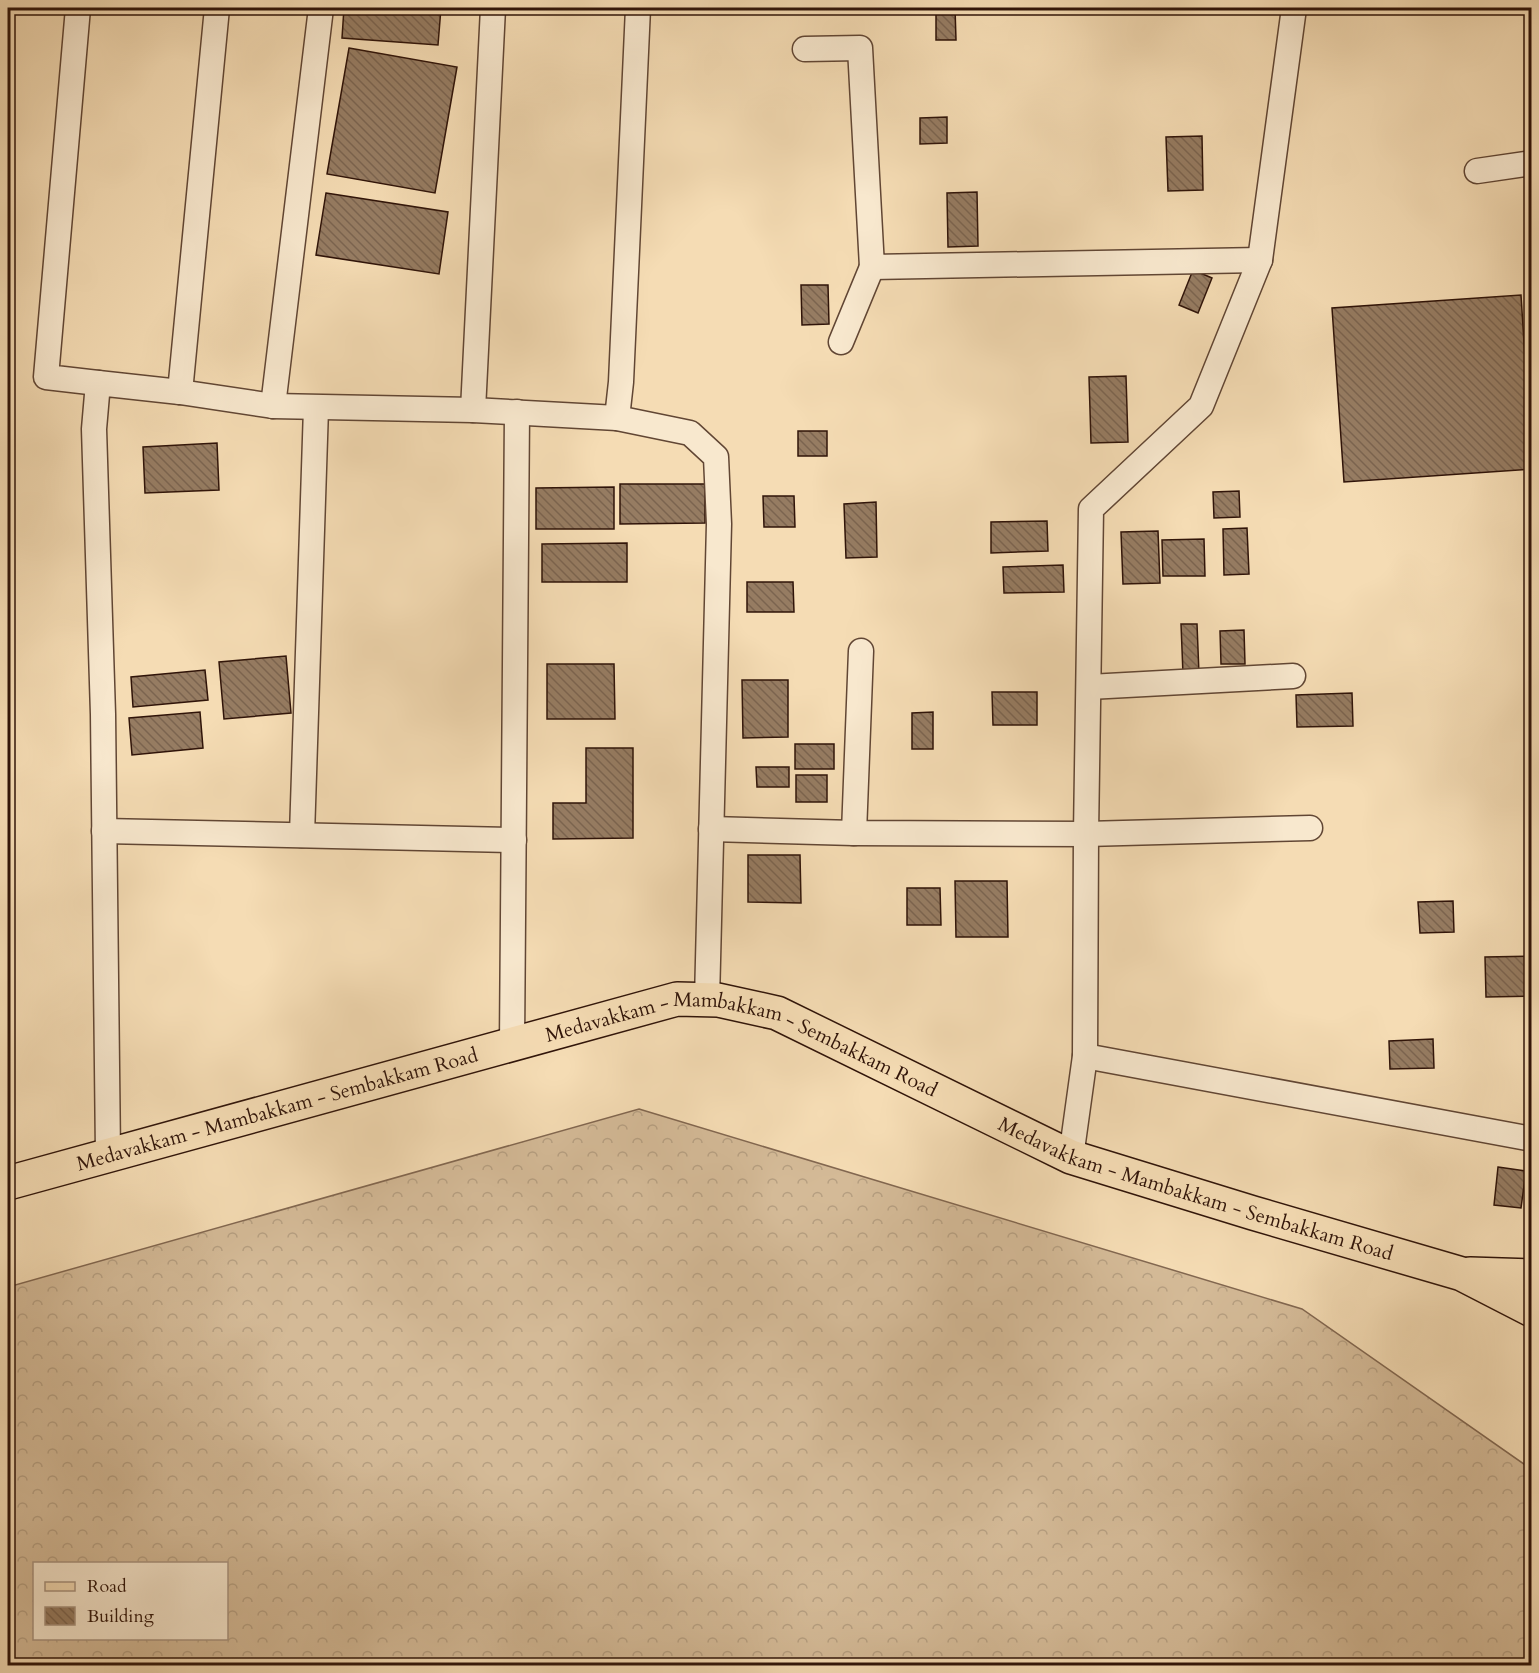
<svg xmlns="http://www.w3.org/2000/svg" width="1539" height="1673" viewBox="0 0 1539 1673" font-family="Cardo,serif">
<defs>
<pattern id="forest-crowns" width="20" height="18" patternUnits="userSpaceOnUse" patternTransform="scale(1.5)"><rect width="20" height="18" fill="#d4ba97"/><path d="M2 6a3 3 0 1 1 6 0M12 15a3 3 0 1 1 6 0" fill="none" stroke="#b69f81"/></pattern>
<pattern id="building-back-hatch" width="6" height="6" patternUnits="userSpaceOnUse" patternTransform="scale(1.5)"><rect width="6" height="6" fill="#967c62"/><path d="M-1 5l2 2M0 0l6 6M5-1l2 2" fill="none" stroke="#7b644f"/></pattern>
</defs>
<rect width="100%" height="100%" fill="#f5dcb4"/>
<filter id="stains"><feTurbulence type="fractalNoise" baseFrequency=".00333" numOctaves="4"/><feColorMatrix values="0 0 0 0 .2 0 0 0 0 .09 0 0 0 0 .02 0 0 0 .5 -.17"/></filter>
<radialGradient id="worn" r=".72"><stop offset=".6" stop-color="#630" stop-opacity="0"/><stop offset="1" stop-color="#630" stop-opacity=".3"/></radialGradient>
<path fill="url(#forest-crowns)" stroke="#826750" stroke-width="1.5" fill-rule="evenodd" d="M639 1109 1302 1309 1531 1469V1665H8V1287ZM34 1564H226V1638H34Z"/>
<g fill="url(#building-back-hatch)" stroke="#301409" stroke-width="1.5">
<path d="M344 8H441L438 45 342 38Z"/>
<path d="M936 8H955L956 40H936Z"/>
<path d="M349 48 457 67 435 193 327 174Z"/>
<path d="M947 117V143L920 144V118Z"/>
<path d="M1202 136 1203 190 1168 191 1166 137Z"/>
<path d="M977 192 978 246 948 247 947 193Z"/>
<path d="M326 193 448 212 439 274 316 255Z"/>
<path d="M1193 270 1212 278 1198 313 1179 305Z"/>
<path d="M801 285H828L829 324 802 325Z"/>
<path d="M1521 295 1532 469 1344 482 1332 308Z"/>
<path d="M1126 376 1128 442 1091 443 1089 377Z"/>
<rect x="798" y="431" width="29" height="25"/>
<path d="M217 443 219 490 145 493 143 447Z"/>
<path d="M620 484H705V523L620 524Z"/>
<path d="M614 487V529H536V488Z"/>
<path d="M1239 491 1240 517 1214 518 1213 492Z"/>
<path d="M763 496H794L795 527H764Z"/>
<path d="M876 502 877 557 846 558 844 504Z"/>
<path d="M1047 521 1048 551 991 553V522Z"/>
<path d="M1247 528 1249 574 1224 575 1223 529Z"/>
<path d="M1158 531 1160 583 1123 584 1121 532Z"/>
<path d="M1204 539 1205 576H1163L1162 540Z"/>
<path d="M627 543V582H542V544Z"/>
<path d="M1063 565 1064 592 1004 593 1003 567Z"/>
<path d="M747 582H793L794 612H747Z"/>
<path d="M1181 624H1197L1199 674H1183Z"/>
<path d="M1244 630 1245 664H1221L1220 631Z"/>
<path d="M286 656 291 713 224 719 219 662Z"/>
<path d="M547 664H614L615 719H547Z"/>
<path d="M205 670 208 700 133 707 131 677Z"/>
<path d="M742 680H788V737L743 738Z"/>
<path d="M992 692H1037V725H993Z"/>
<path d="M1352 693 1353 726 1297 727 1296 695Z"/>
<path d="M200 712 203 748 132 755 129 718Z"/>
<path d="M933 712V749H912V713Z"/>
<rect x="795" y="744" width="39" height="25"/>
<path d="M586 748H633V838L553 839V803H586Z"/>
<path d="M756 767H789V787H757Z"/>
<rect x="796" y="775" width="31" height="27"/>
<path d="M748 855H800L801 903 748 902Z"/>
<path d="M955 881H1007L1008 937H956Z"/>
<path d="M907 888H940L941 925H907Z"/>
<path d="M1453 901 1454 932 1420 933 1418 902Z"/>
<path d="M1532 956V996L1486 997 1485 957Z"/>
<path d="M1433 1039 1434 1068 1390 1069 1389 1041Z"/>
<path d="M1498 1167 1526 1171 1521 1208 1494 1205Z"/>
</g>
<g fill="none" stroke-linecap="round" stroke-linejoin="round">
<g stroke="#614634" stroke-width="27">
<g id="street">
<path d="M78 8 46 377 98 383"/>
<path d="M493 8 473 410 617 418"/>
<path d="M638 8 621 382 617 418 690 433 716 457 719 524 707 1000"/>
<path d="M805 49 860 48 872 267 1260 260"/>
<path d="M1477 171 1532 163"/>
<path d="M841 342 872 267"/>
<path d="M180 392 217 8"/>
<path d="M273 406 321 8"/>
<path d="M1089 687 1293 676"/>
<path d="M711 829 854 833 1086 834 1310 828"/>
<path d="M104 831 514 840"/>
<path d="M854 833 861 651"/>
<path d="M302 835 316 408"/>
<path d="M512 1044 517 412"/>
<path d="M1085 1056 1532 1139"/>
<path d="M108 1155 103 714 94 429 98 383 180 392 273 406 473 410"/>
<path d="M1071 1157 1085 1056 1086 834 1091 509 1201 406 1260 260 1294 8"/>
</g>
</g>
<g stroke="#301409" stroke-width="36">
<g id="primary">
<path id="s1" d="M8 1183 677 999 718 1000 777 1013 1071 1157 1253 1213 1462 1274 1532 1310"/>
<path d="M1470 1274 1532 1276"/>
</g>
</g>
<use href="#street" stroke="#f8e8ce" stroke-width="24"/>
<use href="#primary" stroke="#f5dcb4" stroke-width="33"/>
</g>
<g text-anchor="middle" dominant-baseline="central" stroke-width="4.5" stroke-linejoin="round" paint-order="stroke">
<g font-size="20" fill="#301409" stroke="#f8e8ce">
<text stroke="none"><textPath href="#s1" startOffset="765">Medavakkam - Mambakkam - Sembakkam Road</textPath></text>
<text stroke="none"><textPath href="#s1" startOffset="279">Medavakkam - Mambakkam - Sembakkam Road</textPath></text>
<text stroke="none"><textPath href="#s1" startOffset="1251">Medavakkam - Mambakkam - Sembakkam Road</textPath></text>
</g>
</g>
<rect width="1539" height="1673" fill="none" stroke="#f5dcb4" stroke-width="30"/>
<rect x="9" y="9" width="1521" height="1655" fill="none" stroke="#301409" stroke-width="3"/>
<rect x="15" y="15" width="1509" height="1643" fill="none" stroke="#301409" stroke-width="1.5"/>
<rect x="33" y="1562" width="195" height="78" fill="#f8e8ce" stroke="#a8937f" stroke-width="1.5"/>
<rect x="45" y="1582" width="30" height="9" fill="#f5dcb4" stroke="#a8937f" stroke-width="1.5"/>
<text x="87" y="1592" font-size="18" fill="#301409">Road</text>
<rect x="45" y="1607" width="30" height="18" fill="url(#building-back-hatch)" stroke="#a8937f" stroke-width="1.5"/>
<text x="87" y="1622" font-size="18" fill="#301409">Building</text>
<rect width="100%" height="100%" filter="url(#stains)"/>
<rect width="100%" height="100%" fill="url(#worn)"/>
</svg>
